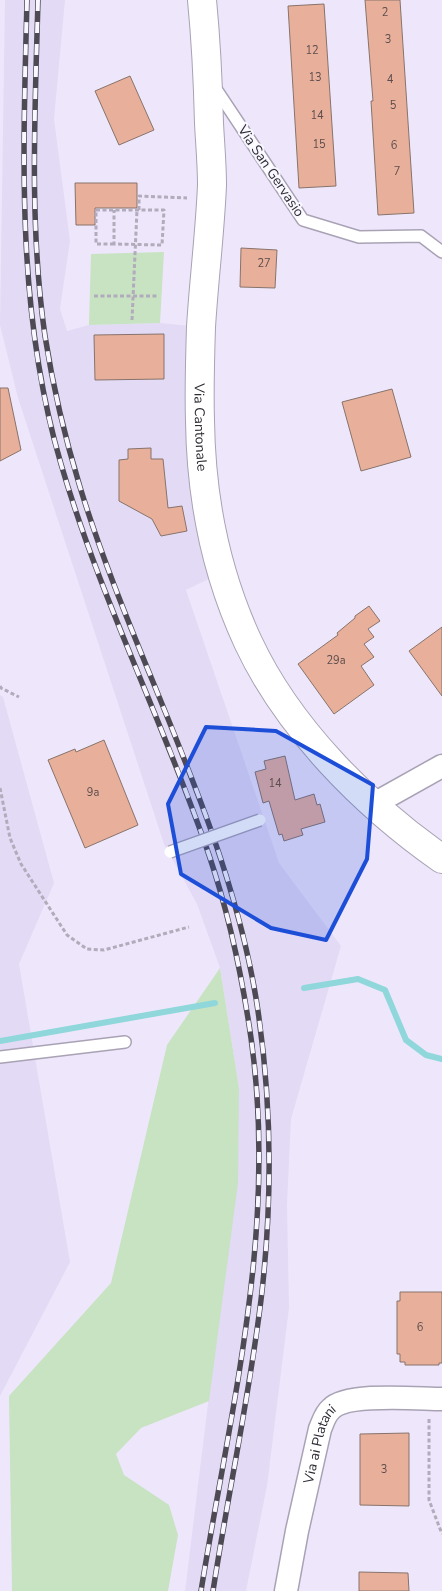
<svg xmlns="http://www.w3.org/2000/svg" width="442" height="1591" viewBox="0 0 442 1591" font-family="'Nunito Sans',sans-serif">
<rect width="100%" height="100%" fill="#eee7fb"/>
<g fill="#e3daf5">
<path d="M5 0H65L54 119 70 241 60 309 67 331 89 325 160 323 201 327 221 573 186 590 279 863 341 946 291 1119 287 1205 289 1308 267 1486 246 1591H185L221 1298 239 1088 220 968 197 904 164 844 18 398 0 325Z"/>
<path d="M0 695 3 697 54 883 19 964 70 1262 0 1396Z"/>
</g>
<g fill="#c7e3c2">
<path d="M164 252 160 323 89 325 91 254Z"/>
<path d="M220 968 239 1088 238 1183 209 1401 141 1428 116 1454 124 1475 169 1505 178 1535 168 1591H12L9 1396 111 1283 167 1045Z"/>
</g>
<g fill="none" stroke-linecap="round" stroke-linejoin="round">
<g stroke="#8fd7db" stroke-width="6">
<path d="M304 988 358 979 385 990 406 1040 426 1055 442 1059"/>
<path d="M0 1041 215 1003"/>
</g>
</g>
<g fill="#e8b09b" stroke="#87736b">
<path d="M365 0H400L414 213 378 215 371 101H373Z"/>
<path d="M324 4 336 186 299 188 288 6Z"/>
<path d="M130 76 154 130 119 145 95 91Z"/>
<path d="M75 183H137V208H95V225H76Z"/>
<path d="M241 248 277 250 275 288 240 287Z"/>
<path d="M164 334V379L95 380 94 335Z"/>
<path d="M0 388H8L21 450 0 461Z"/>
<path d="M392 389 411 457 361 471 342 402Z"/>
<path d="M151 448V459H163L168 508 182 506 187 531 161 536 152 519 119 501V460L128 459V449Z"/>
<path d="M369 606 380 621 368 629 374 637 364 644 374 657 361 666 374 685 334 714 298 664 338 635 337 633 355 618V616Z"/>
<path d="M442 627V696L409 651Z"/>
<path d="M104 740 138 825 85 848 48 760 75 749 76 752Z"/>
<path d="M285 756 295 800 314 794 317 805 320 804 325 822 301 829 303 835 284 841 282 834 279 835 269 801 263 803 255 772 266 769 264 761Z"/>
<path d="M400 1292H442V1363H439V1365H405V1362H400V1354H397V1301H400Z"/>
<path d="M409 1433V1506L360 1505V1434Z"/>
<path d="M359 1572 408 1573 409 1591H359Z"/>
</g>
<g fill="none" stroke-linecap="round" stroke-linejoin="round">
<g stroke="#a9a2b5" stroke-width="14">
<g id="lane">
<path d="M214 86 303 220 359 237 421 236 442 252"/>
<path d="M0 1057 125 1042"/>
</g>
</g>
<g stroke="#a9a2b5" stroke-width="25">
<g id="street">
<path d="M374 804 442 766"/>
<path id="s1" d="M286 1591 297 1531 320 1429C323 1422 325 1414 331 1409 347 1392 418 1399 442 1399"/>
</g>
</g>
<g stroke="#a9a2b5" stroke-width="30">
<g id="primary">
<path id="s2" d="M202 0C206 41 208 82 209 123 210 143 212 164 212 185 210 232 204 279 201 327 200 358 199 390 200 421 201 497 216 573 248 642 288 728 365 805 442 859"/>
</g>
</g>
<g stroke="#b1abbb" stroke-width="3" stroke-dasharray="4 2.5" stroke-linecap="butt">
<path d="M139 210V196L187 198"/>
<path d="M114 244H96V210H164L162 245 114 244V210"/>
<path d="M94 296H158"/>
<path d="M132 320 137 210"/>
<path d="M0 686 1 688 19 697"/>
<path d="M0 788 10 838 21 864 67 935 87 949 104 950 189 927"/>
<path d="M429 1419V1500L442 1534"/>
</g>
<use href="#lane" stroke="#fff" stroke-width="11"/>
<use href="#street" stroke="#fff" stroke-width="22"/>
<use href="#primary" stroke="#fff" stroke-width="28"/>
<g stroke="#4e4a54" stroke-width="5.5">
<g id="rail">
<path d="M27 0C23 157 16 311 61 464 100 598 164 723 209 855 229 914 242 976 251 1038 278 1228 231 1406 201 1591"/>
<path d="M38 0C35 112 29 225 45 336 53 387 65 438 80 487 133 660 226 818 256 998 272 1098 273 1199 261 1300 249 1398 228 1494 213 1591"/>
</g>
</g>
<use href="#rail" stroke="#f9f7ff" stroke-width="4" stroke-dasharray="11" stroke-linecap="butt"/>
<g stroke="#a9a2b5" stroke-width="14" stroke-linecap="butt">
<path id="lane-bridge" d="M170 852 260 820"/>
</g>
<use href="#lane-bridge" stroke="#fff" stroke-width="11"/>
</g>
<path fill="#1d4ed8" fill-opacity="0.2" stroke="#1d4ed8" stroke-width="4" stroke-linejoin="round" d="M206 727 276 731 373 785 367 859 326 940 271 928 181 874 168 804Z"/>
<g text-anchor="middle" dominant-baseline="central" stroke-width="4" stroke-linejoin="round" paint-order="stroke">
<g font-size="11" fill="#5c4c4d">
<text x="385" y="12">2</text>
<text x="388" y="39">3</text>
<text x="312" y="50">12</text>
<text x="315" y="77">13</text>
<text x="390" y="79">4</text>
<text x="393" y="105">5</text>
<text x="317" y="115">14</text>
<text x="319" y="144">15</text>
<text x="394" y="145">6</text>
<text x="397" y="171">7</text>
<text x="264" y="263">27</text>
<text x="336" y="660">29a</text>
<text x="275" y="783">14</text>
<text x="93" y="792">9a</text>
<text x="420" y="1327">6</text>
<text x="384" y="1469">3</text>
</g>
<g font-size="14" fill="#2e2b33" stroke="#f9f7ff">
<text transform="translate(271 171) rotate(56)">Via San Gervasio</text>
<text stroke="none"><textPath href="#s2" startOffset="428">Via Cantonale</textPath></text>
<text stroke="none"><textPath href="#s1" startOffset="151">Via ai Platani</textPath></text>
</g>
</g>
</svg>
